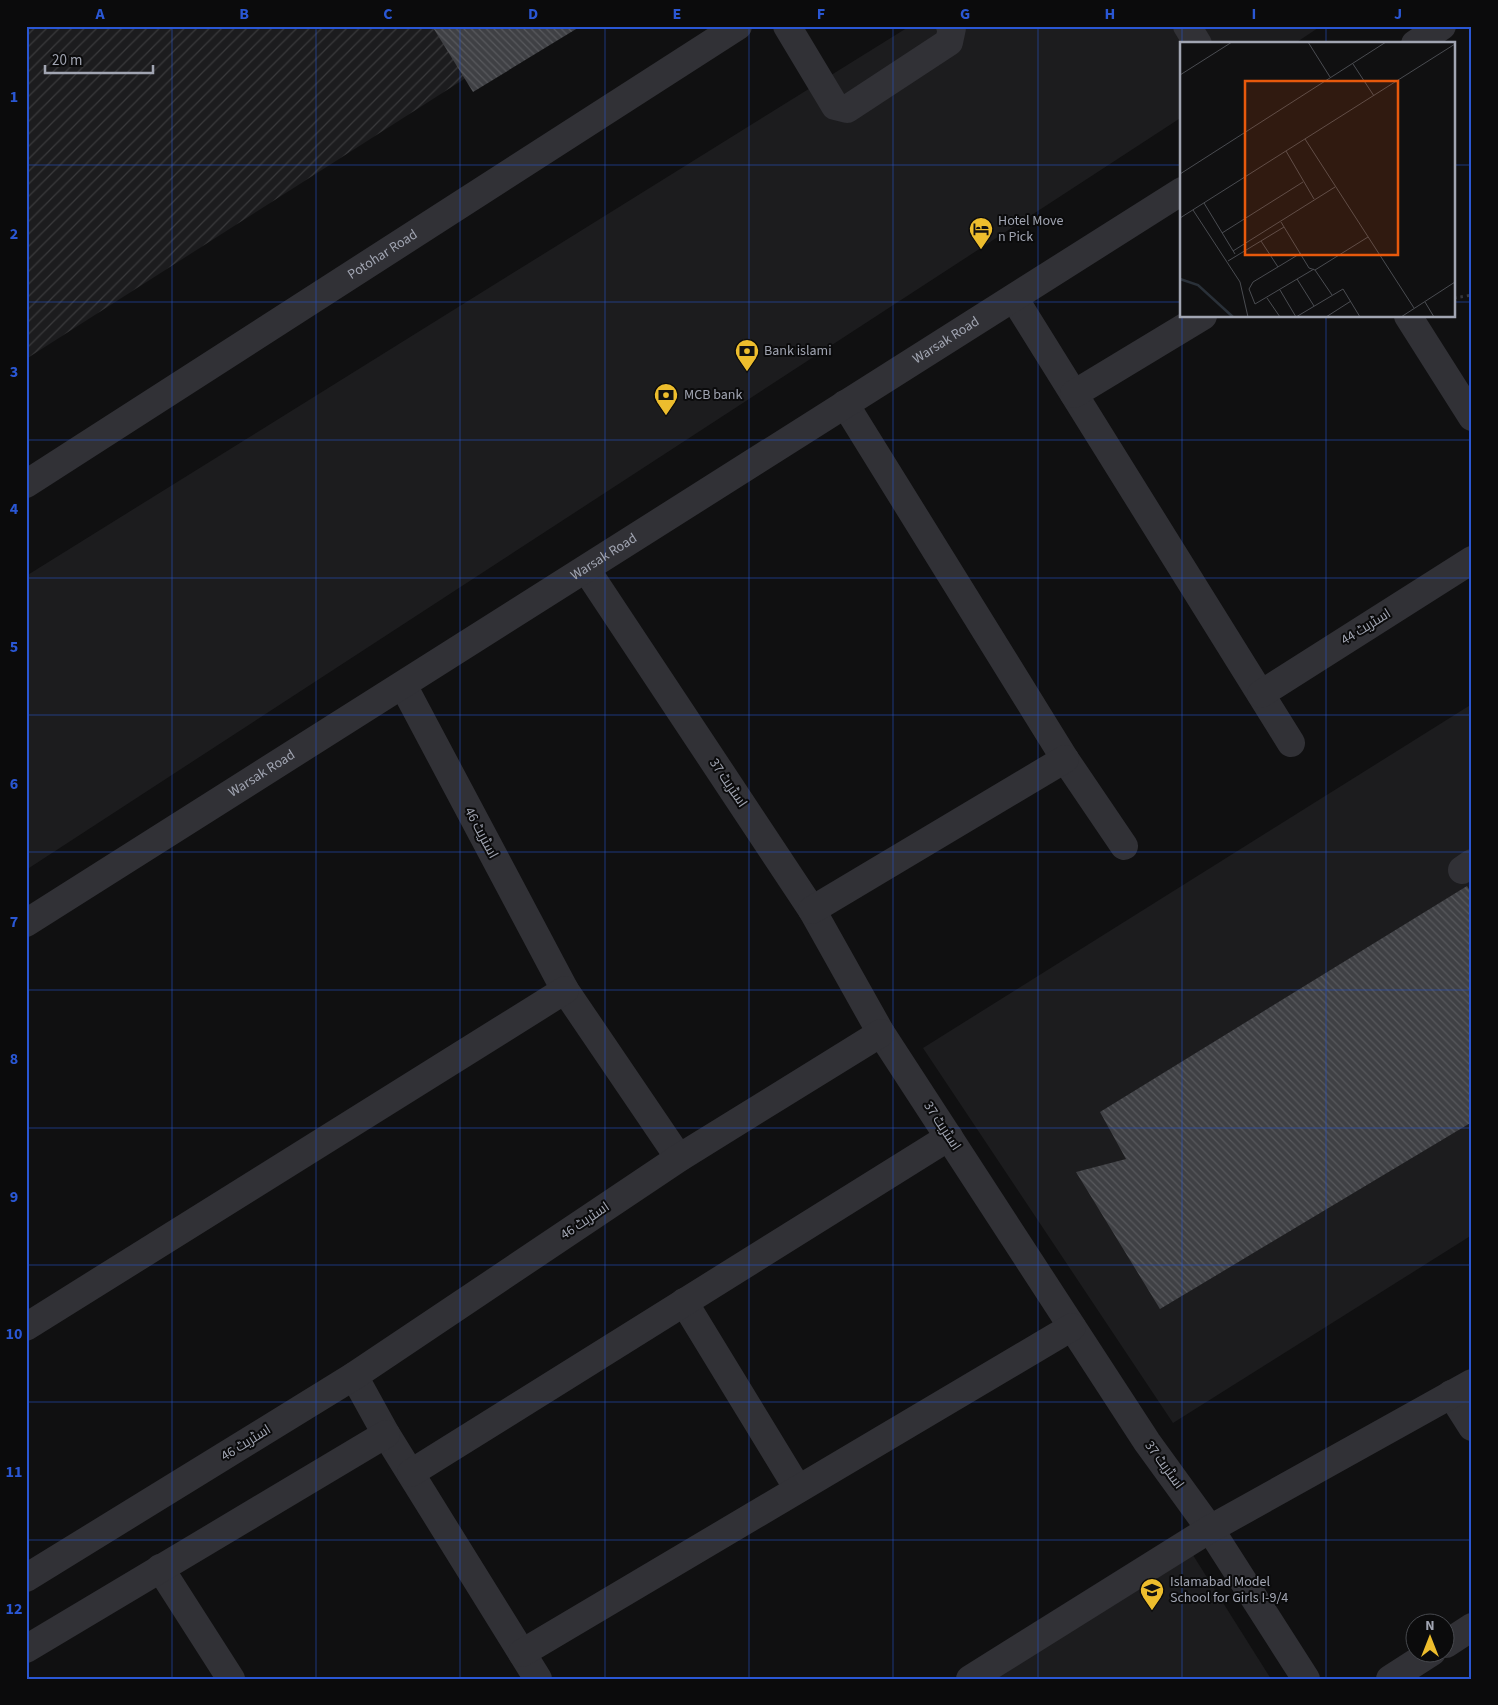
<svg xmlns="http://www.w3.org/2000/svg" width="1498" height="1705" viewBox="0 0 1498 1705" font-family="'Source Sans 3',Cairo,sans-serif">
<defs>
<pattern id="industrial-furrows" width="10" height="10" patternUnits="userSpaceOnUse" patternTransform="scale(1.25)"><rect width="10" height="10" fill="#1c1c1e"/><path d="M-1 1l2-2M0 10L10 0M9 11l2-2" fill="none" stroke="#3a3a3c"/></pattern>
<pattern id="building-back-hatch" width="6" height="6" patternUnits="userSpaceOnUse" patternTransform="scale(1.25)"><rect width="6" height="6" fill="#3f4044"/><path d="M-1 5l2 2M0 0l6 6M5-1l2 2" fill="none" stroke="#58595d"/></pattern>
</defs>
<rect width="100%" height="100%" fill="#101011"/>
<g fill="#1c1c1e">
<path d="M910 26H1321L1294 44H1182V117L26 870V576Z"/>
<path d="M1472 704V1235L1173 1423 923 1048Z"/>
<path d="M1186 1544 1271 1679H967Z"/>
</g>
<path fill="url(#industrial-furrows)" d="M26 26H547L26 359Z"/>
<g fill="url(#building-back-hatch)">
<path d="M432 26H581L473 92Z"/>
<path d="M1467 886 1472 894V1122L1160 1309 1076 1172 1126 1159 1100 1112Z"/>
</g>
<g fill="none" stroke-linecap="round" stroke-linejoin="round">
<path stroke="#37383d" stroke-width="3" stroke-dasharray="2.5 4" stroke-linecap="butt" d="M1454 298 1472 295"/>
<g stroke="#313136" stroke-width="28">
<path d="M787 26 835 106 847 109 949 42 952 28 950 26"/>
<path d="M1187 26 1198 44"/>
<path d="M1415 44 1442 26"/>
<path d="M1014 298 1291 743"/>
<path d="M1408 316 1472 417"/>
<path d="M1074 394 1203 316"/>
<path d="M845 404 1065 759 1124 846"/>
<path id="s1" d="M26 484 738 26"/>
<path d="M586 569 812 910 881 1033 1147 1442 1210 1529 1306 1679"/>
<path d="M403 685 565 990 679 1158"/>
<path d="M1261 694 1472 560"/>
<path d="M1462 870 1472 863"/>
<path d="M812 910 1065 759"/>
<path id="s2" d="M26 923 1182 191"/>
<path d="M684 1302 798 1489"/>
<path d="M26 1327 565 990"/>
<path d="M354 1376 386 1434 538 1679"/>
<path d="M1451 1394 1472 1427"/>
<path d="M411 1473 949 1137"/>
<path d="M160 1568 231 1679"/>
<path d="M26 1578 354 1376 679 1158 881 1033"/>
<path d="M1446 1644 1472 1627"/>
<path d="M26 1649 386 1434"/>
<path d="M522 1653 1072 1327"/>
<path d="M970 1679 1210 1529 1472 1383"/>
<path d="M1390 1679 1432 1652"/>
</g>
</g>
<path fill="none" stroke="#2a57d4" stroke-width="1" stroke-opacity="0.55" d="M172 26V1679M316 26V1679M460 26V1679M605 26V1679M749 26V1679M893 26V1679M1038 26V1679M1182 26V44M1326 26V44M26 165H1182M1454 165H1472M26 302H1182M1454 302H1472M1182 316V1679M1326 316V1679M26 440H1472M26 578H1472M26 715H1472M26 852H1472M26 990H1472M26 1128H1472M26 1265H1472M26 1402H1472M26 1540H1472"/>
<defs>
<g id="hotel-pin" transform="scale(1.25)"><path d="M0 17L-7.5 6A9.5 9.5 0 1 1 7.5 6Z" fill="#edbd2d" stroke="#0b0b0c"/><path d="M-6-4.5h1.5V1H6V5H4.5V3h-9V5H-6ZM-4 0a1.8 1.8 0 1 1 3.6 0ZM.5 0V-2.5h3Q6-2.5 6 0Z" fill="#111"/></g>
<g id="bank-pin" transform="scale(1.25)"><path d="M0 17L-7.5 6A9.5 9.5 0 1 1 7.5 6Z" fill="#edbd2d" stroke="#0b0b0c"/><path d="M-6-4H6V4H-6ZM0-2.3a2.3 2.3 0 1 0 0 4.6a2.3 2.3 0 1 0 0-4.6Z" fill="#111"/></g>
<g id="school-pin" transform="scale(1.25)"><path d="M0 17L-7.5 6A9.5 9.5 0 1 1 7.5 6Z" fill="#edbd2d" stroke="#0b0b0c"/><path d="M0-5L7-2L0 1L-7-2ZM-4 1L0 2.5L4 1V4Q0 6-4 4Z" fill="#111"/></g>
</defs>
<g fill-rule="evenodd">
<use href="#hotel-pin" x="981" y="229"/>
<use href="#bank-pin" x="747" y="351"/>
<use href="#bank-pin" x="666" y="395"/>
<use href="#school-pin" x="1152" y="1590"/>
</g>
<g text-anchor="middle" dominant-baseline="central" stroke-width="4" stroke-linejoin="round" paint-order="stroke">
<g font-size="14" fill="#a1a5b2" stroke="#0b0b0c" text-anchor="start">
<text x="998" y="221">Hotel Move<tspan x="998" dy="16">n Pick</tspan></text>
<text x="764" y="351">Bank islami</text>
<text x="684" y="395">MCB bank</text>
<text x="1170" y="1582">Islamabad Model<tspan x="1170" dy="16">School for Girls I-9/4</tspan></text>
</g>
<g font-size="14" fill="#a1a5b2" stroke="#0b0b0c">
<text stroke="none"><textPath href="#s1" startOffset="424">Potohar Road</textPath></text>
<text stroke="none"><textPath href="#s2" startOffset="1089">Warsak Road</textPath></text>
<text stroke="none"><textPath href="#s2" startOffset="684">Warsak Road</textPath></text>
<text transform="translate(1366 627) rotate(-32)">اسٹریٹ 44</text>
<text stroke="none"><textPath href="#s2" startOffset="279">Warsak Road</textPath></text>
<text transform="translate(728 783) rotate(56)">اسٹریٹ 37</text>
<text transform="translate(481 833) rotate(62)">اسٹریٹ 46</text>
<text transform="translate(942 1126) rotate(57)">اسٹریٹ 37</text>
<text transform="translate(585 1221) rotate(-34)">اسٹریٹ 46</text>
<text transform="translate(246 1443) rotate(-32)">اسٹریٹ 46</text>
<text transform="translate(1164 1465) rotate(54)">اسٹریٹ 37</text>
</g>
</g>
<g transform="translate(1180 42)">
<rect width="275" height="275" fill="#101011"/>
<path fill="none" stroke="#2a3139" stroke-width="2.5" d="M0 237 18 243 53 275"/>
<path fill="none" stroke="#4a4c51" stroke-width="1" d="M128 0 150 35M173 22 194 54M0 33 52 0M125 97 234 266M106 109 134 157M0 132 206 0M24 161 55 212M13 168 60 240 68 275M0 176 275 2M101 180 129 226 135 228 152 253M42 191 123 140M81 199 98 225M53 209 155 145M121 211 73 240 69 247 75 262 134 227M48 219 104 185M135 228 188 195M117 237 134 264M100 248 116 275M87 256 100 275M245 260 254 275M116 275 163 247 180 275M146 275 171 259M221 275 275 240"/>
<path fill="#e8590c" fill-opacity="0.15" stroke="#e8590c" stroke-width="2.5" d="M65 39H218V213H65Z"/>
<rect width="275" height="275" fill="none" stroke="#a1a5b2" stroke-width="2.5"/>
</g>
<rect width="1498" height="1705" fill="none" stroke="#0b0b0c" stroke-width="55"/>
<g transform="translate(1430 1638)"><circle r="24" fill="#0b0b0c" stroke="#47494e"/>
<path d="M0-4L9 19L0 12L-9 19Z" fill="#edbd2d"/>
<text y="-8" font-size="14" font-weight="bold" text-anchor="middle" fill="#a1a5b2">N</text>
</g>
<path d="M45 65v8h108v-8" fill="none" stroke="#a1a5b2" stroke-width="2.5"/>
<text x="52" y="65" font-size="15" fill="#a1a5b2" stroke="#0b0b0c" stroke-width="4" paint-order="stroke">20 m</text>
<rect x="28" y="28" width="1442" height="1650" fill="none" stroke="#2a57d4" stroke-width="2"/>
<g font-size="16" text-anchor="middle" font-weight="bold" fill="#2a57d4">
<text x="100" y="19">A</text>
<text x="244" y="19">B</text>
<text x="388" y="19">C</text>
<text x="533" y="19">D</text>
<text x="677" y="19">E</text>
<text x="821" y="19">F</text>
<text x="965" y="19">G</text>
<text x="1110" y="19">H</text>
<text x="1254" y="19">I</text>
<text x="1398" y="19">J</text>
<text x="14" y="102">1</text>
<text x="14" y="239">2</text>
<text x="14" y="377">3</text>
<text x="14" y="514">4</text>
<text x="14" y="652">5</text>
<text x="14" y="789">6</text>
<text x="14" y="927">7</text>
<text x="14" y="1064">8</text>
<text x="14" y="1202">9</text>
<text x="14" y="1339">10</text>
<text x="14" y="1477">11</text>
<text x="14" y="1614">12</text>
</g>
</svg>
